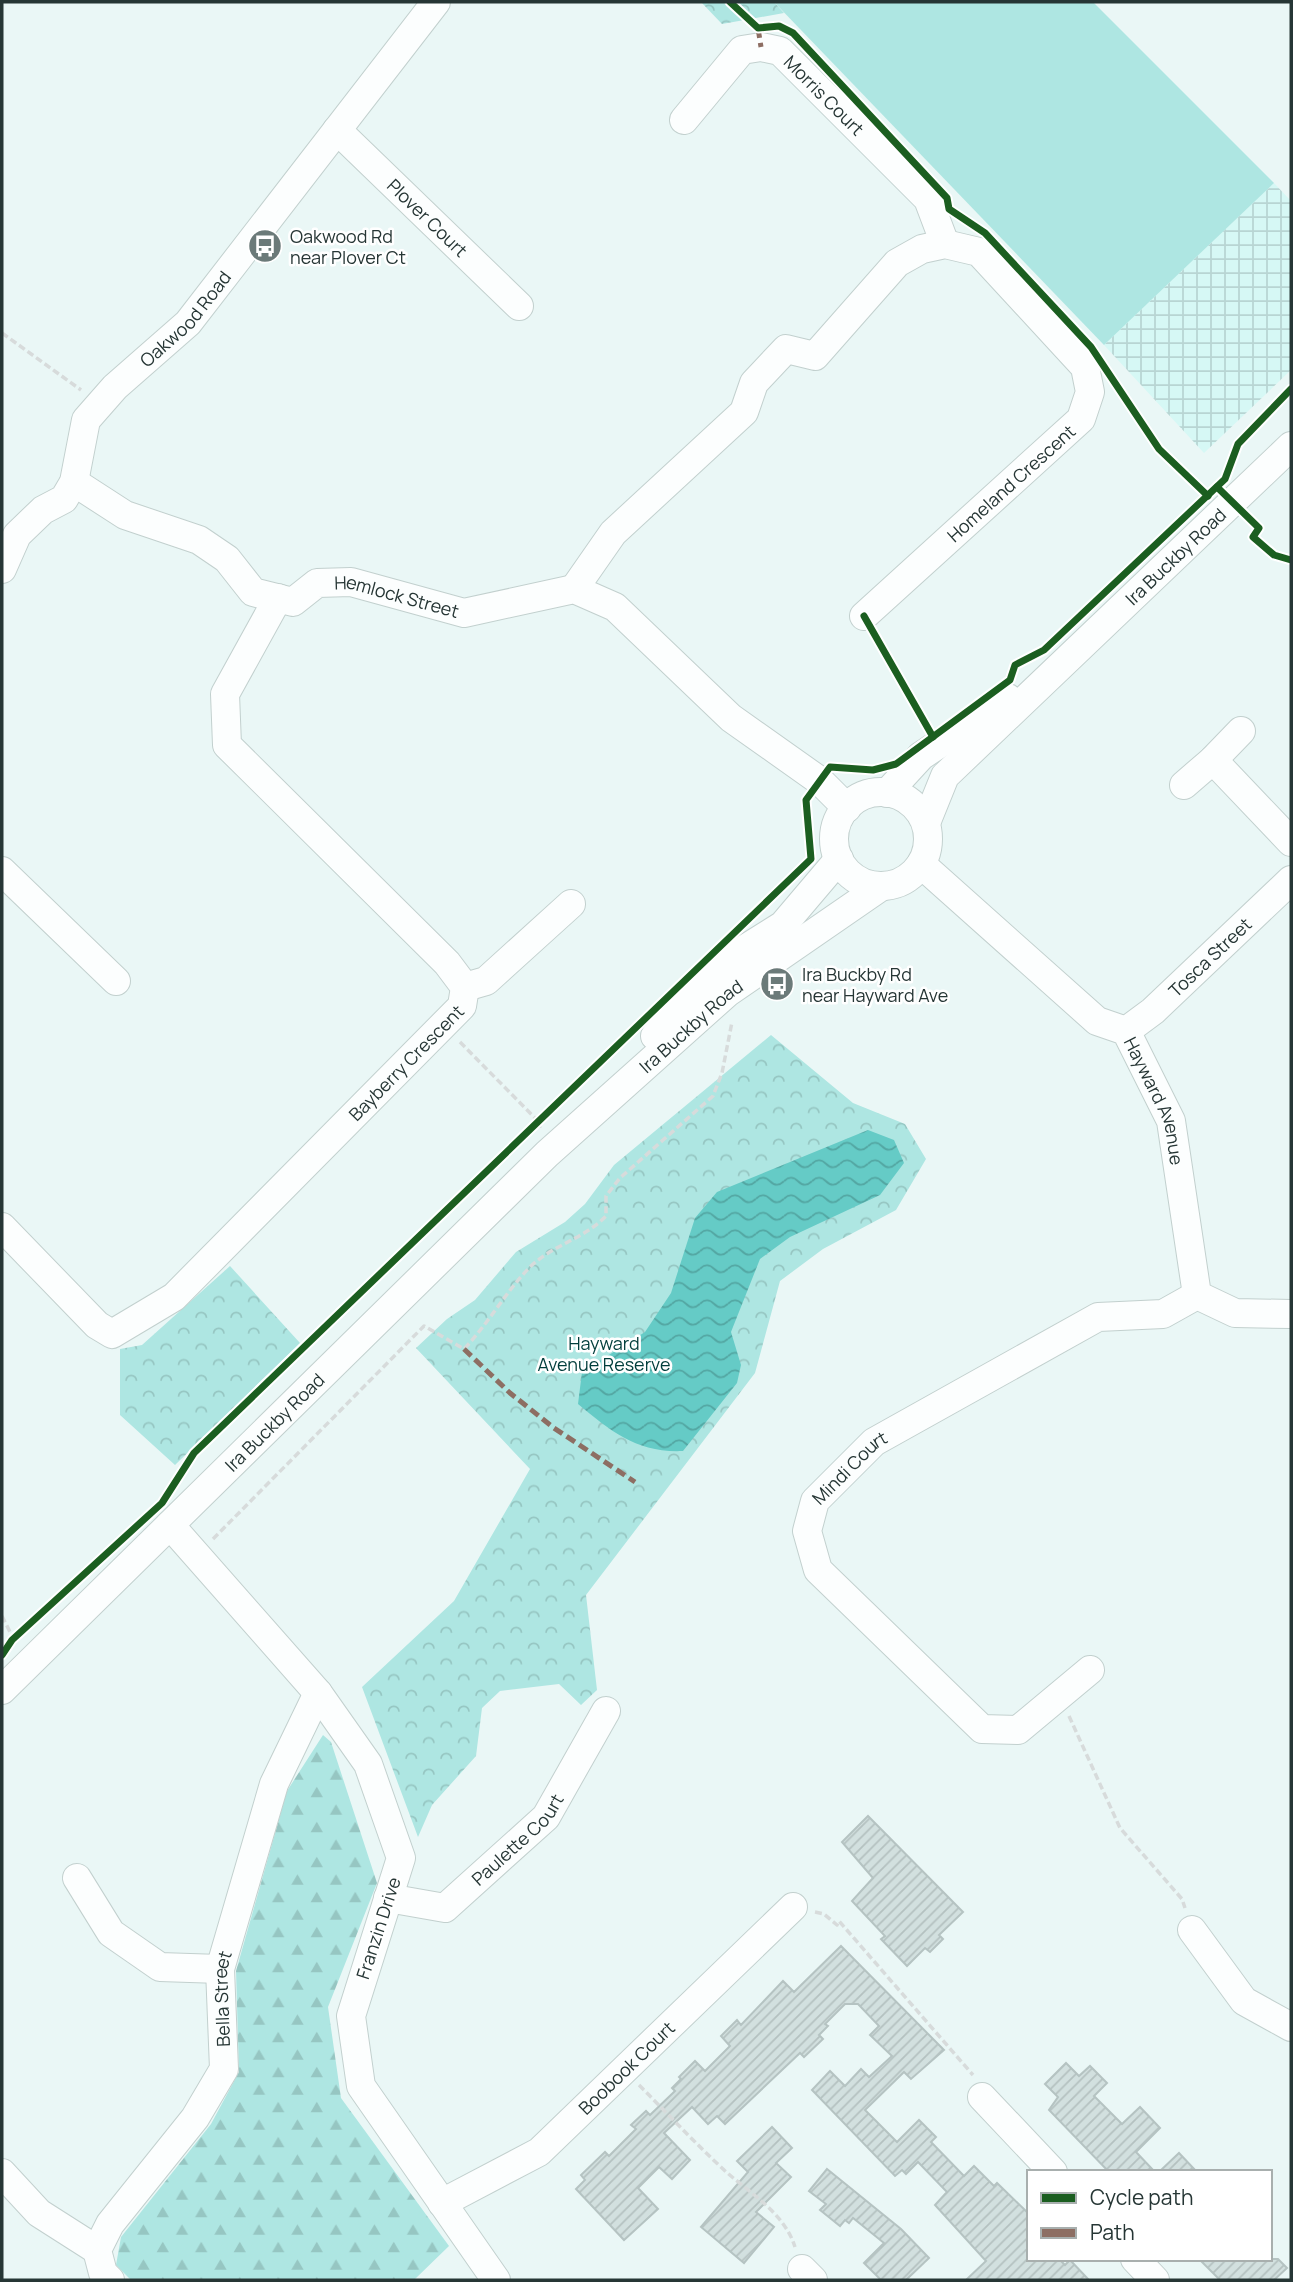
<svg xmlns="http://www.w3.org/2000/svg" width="1293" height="2282" viewBox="0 0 1293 2282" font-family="Manrope,sans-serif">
<defs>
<pattern id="industrial-grid" width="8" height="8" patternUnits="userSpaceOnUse" patternTransform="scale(1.75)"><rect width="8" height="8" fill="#d6f8f5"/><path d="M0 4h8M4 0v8" fill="none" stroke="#b8d5d3"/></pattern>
<pattern id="forest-firs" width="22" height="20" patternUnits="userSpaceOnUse" patternTransform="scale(1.75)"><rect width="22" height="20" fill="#aee6e2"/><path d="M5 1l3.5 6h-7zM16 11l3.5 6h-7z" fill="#96c6c2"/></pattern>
<pattern id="park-crowns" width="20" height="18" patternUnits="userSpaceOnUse" patternTransform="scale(1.75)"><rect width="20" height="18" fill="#aee6e2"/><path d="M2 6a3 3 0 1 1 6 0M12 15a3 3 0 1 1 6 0" fill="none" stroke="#96c6c2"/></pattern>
<pattern id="water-waves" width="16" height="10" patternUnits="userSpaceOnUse" patternTransform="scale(1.75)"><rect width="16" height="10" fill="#65cbc6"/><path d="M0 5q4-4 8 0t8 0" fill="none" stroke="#53a6a2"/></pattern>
<pattern id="building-hatch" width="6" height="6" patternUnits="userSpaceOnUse" patternTransform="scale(1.75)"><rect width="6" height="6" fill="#d2e0df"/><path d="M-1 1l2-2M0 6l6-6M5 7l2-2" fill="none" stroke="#b4c1c0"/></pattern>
</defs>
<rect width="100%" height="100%" fill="#eaf7f6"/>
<path fill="url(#industrial-grid)" d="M1274 183 1291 201V370L1204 453 1104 345Z"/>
<path fill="#aee6e2" d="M774 2H1093L1274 183 1104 345Z"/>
<path fill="url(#forest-firs)" d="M323 1735 331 1742 377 1883 328 2007 341 2098 449 2246 414 2280H131L116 2265 121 2237 211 2124 239 2072 236 1971 287 1791Z"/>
<g fill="url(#park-crowns)">
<path d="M701 2H774L784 13 722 24Z"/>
<path d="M771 1035 853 1103 905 1124 926 1159 896 1210 823 1249 780 1281 755 1373 586 1595 597 1690 581 1705 559 1684 500 1691 482 1708 476 1756 432 1805 418 1837 362 1687 454 1601 530 1469 416 1348 447 1319 475 1300 516 1252 565 1222 585 1204 614 1165Z"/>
<path d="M230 1266 300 1343 175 1465 120 1415V1349L142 1345Z"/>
</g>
<path fill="url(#water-waves)" d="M868 1130 894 1140 904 1163 880 1195 790 1237 760 1259 731 1332 741 1365 737 1383 683 1451C637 1453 612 1432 578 1404L582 1372 645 1332 671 1293 695 1218 717 1192Z"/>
<g fill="url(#building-hatch)" stroke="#b5c3c2" stroke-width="2">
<path d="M868 1816 963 1912 939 1935 943 1939 930 1952 925 1948 907 1966 881 1939 885 1936 852 1901 873 1878 842 1842Z"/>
<path d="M841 1946 944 2050 911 2079 904 2072 865 2110 897 2142 919 2120 936 2137 931 2142 964 2176 974 2166 994 2186 997 2183 1029 2214V2259H1059L1065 2265 1070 2260 1089 2280H966L986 2261 935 2205 947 2192 918 2162 906 2174 902 2170 895 2176 812 2090 830 2071 845 2086 861 2069 869 2077 892 2056 870 2035 879 2026 858 2004H845L825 2024 828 2026 819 2035 823 2039 804 2057 800 2053 725 2124 717 2116 708 2124 692 2107 664 2133 690 2160 672 2179 659 2167 638 2188 658 2209 624 2240 576 2189 585 2180 581 2175 605 2152 609 2156 636 2129 631 2125 646 2111 650 2115 675 2091 672 2088 681 2079 679 2077 695 2061 705 2071 730 2046 721 2036 737 2020 741 2025 783 1981 794 1992Z"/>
<path d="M1066 2063 1079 2076 1090 2066 1107 2083 1094 2096 1122 2124 1140 2107 1160 2128 1136 2152 1155 2172H1109L1049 2110 1058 2097 1045 2084Z"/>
<path d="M772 2127 792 2148 776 2163 791 2177 756 2212 774 2227 744 2263 701 2227 748 2172 737 2161Z"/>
<path d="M1179 2153 1197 2172H1159Z"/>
<path d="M827 2169 901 2229 929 2258 906 2280H881L864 2263 884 2243 853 2218 849 2223 845 2220 840 2226 820 2210 826 2204 809 2191Z"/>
<path d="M1199 2259H1278L1287 2268 1274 2280H1220Z"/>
</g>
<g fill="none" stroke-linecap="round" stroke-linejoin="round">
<g stroke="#c2d0ce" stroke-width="30">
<g id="minor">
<path id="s1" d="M684 120 742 50 761 47 780 51 928 199 945 244"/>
<path id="s2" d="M337 130 519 306"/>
<path id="s3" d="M74 482 125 515 199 540 227 559 253 592 293 602 317 583 351 582 464 613 574 589 615 607 731 718 820 781 847 808"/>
<path id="s4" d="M2 569 17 535 43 510 64 499 74 482 86 420 115 387 188 323 436 2"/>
<path d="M574 589 613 533 744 412 754 383 786 349 815 356 897 263 922 249 945 244 979 252 1085 367 1090 392 1081 419 864 616"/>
<path d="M1213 760 1241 731"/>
<path d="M1184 785 1213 760 1291 842"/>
<circle cx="881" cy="839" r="47"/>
<path d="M887 793 921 756 1008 698"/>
<path id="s5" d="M926 823 945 776 1291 446"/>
<path id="s6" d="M921 864 1097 1021 1126 1031 1171 1121 1197 1295 1235 1313 1291 1314"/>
<path d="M2 871 116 981"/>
<path d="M465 987 486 981 571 904"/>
<path id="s7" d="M1126 1031 1153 1011 1291 880"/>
<path d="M655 1036 732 957 783 925 839 859"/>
<path id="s8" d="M2 1227 97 1325 112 1334 174 1297 462 1006 465 987 447 963 227 745 225 694 278 598"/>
<path d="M170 1525 318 1693 368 1764 401 1858 351 2016 361 2086 496 2280"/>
<path id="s9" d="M1090 1670 1018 1730 982 1729 818 1570 807 1531 815 1501 874 1442 1098 1317 1163 1314 1197 1295"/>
<path id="s10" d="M2 1690 547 1154 727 993 882 886"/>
<path d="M77 1878 111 1933 160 1967 220 1969"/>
<path id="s11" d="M388 1898 445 1908 546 1817 606 1711"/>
<path d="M1192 1930 1244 2001 1291 2027"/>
<path d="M982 2097 1053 2172"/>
<path d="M2 2173 39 2213 97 2250"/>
<path id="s12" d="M442 2203 539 2152 793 1907"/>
<path d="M1135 2259 1155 2280"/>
<path d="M802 2269 813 2280"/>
<path id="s13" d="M110 2280 103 2273 97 2250 110 2224 195 2118 224 2069 220 1969 274 1784 318 1693"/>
</g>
</g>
<g stroke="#d7dbdb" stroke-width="3.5" stroke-dasharray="7 3.5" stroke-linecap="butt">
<path d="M2 333 81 390"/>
<path d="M460 1042 538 1121 540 1128"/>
<path d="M213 1539 424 1326 464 1349C488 1324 505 1293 529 1268 552 1245 584 1239 606 1216V1196L620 1178 713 1096 722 1073 732 1022"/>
<path d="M2 1616 16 1644"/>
<path d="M1069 1716 1120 1828 1182 1899 1185 1908"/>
<path d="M815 1912 824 1914 837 1925 839 1921 973 2075"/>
<path d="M639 2085C667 2113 694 2142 723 2169 749 2193 784 2212 795 2247"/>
</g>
<use href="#minor" stroke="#fcfefe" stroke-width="28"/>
<g stroke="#8d6e63" stroke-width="5" stroke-dasharray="10 5" stroke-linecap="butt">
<path d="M758 28 761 47"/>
<path d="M464 1349 510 1393 554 1428 635 1482"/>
</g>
<g stroke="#fff" stroke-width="11">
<g id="cycleway">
<path d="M730 2 758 28 779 26 793 33 947 198 949 209 985 233 1091 347 1159 449 1208 496"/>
<path d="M1217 487 1259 528 1253 537 1274 555 1291 560"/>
<path d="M864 616 933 737"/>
<path d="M2 1655 12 1640 162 1503 194 1453 811 859 806 800 830 767 873 770 896 764 1010 680 1015 665 1044 650 1225 479 1238 444 1291 389"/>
</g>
</g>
<use href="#cycleway" stroke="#1b5e20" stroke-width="7"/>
</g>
<defs>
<g id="bus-disc" transform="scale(1.75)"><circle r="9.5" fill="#6b7a79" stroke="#fff"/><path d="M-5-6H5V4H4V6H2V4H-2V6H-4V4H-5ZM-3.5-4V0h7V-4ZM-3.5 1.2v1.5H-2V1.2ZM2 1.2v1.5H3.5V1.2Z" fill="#fff"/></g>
</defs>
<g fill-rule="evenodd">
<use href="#bus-disc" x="265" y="246"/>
<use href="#bus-disc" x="777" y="984"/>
</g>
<g text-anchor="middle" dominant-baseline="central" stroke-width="5" stroke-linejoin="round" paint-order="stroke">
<g font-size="18" fill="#263635" stroke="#fff">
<text stroke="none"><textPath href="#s1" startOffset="192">Morris Court</textPath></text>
<text stroke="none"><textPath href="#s2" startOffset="126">Plover Court</textPath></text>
<text stroke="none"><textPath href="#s4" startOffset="322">Oakwood Road</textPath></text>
<text transform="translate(1011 483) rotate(-42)">Homeland Crescent</text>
<text stroke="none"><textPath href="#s5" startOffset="369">Ira Buckby Road</textPath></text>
<text stroke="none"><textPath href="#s3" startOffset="368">Hemlock Street</textPath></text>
<text stroke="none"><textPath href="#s7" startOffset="112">Tosca Street</textPath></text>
<text stroke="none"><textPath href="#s10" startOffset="957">Ira Buckby Road</textPath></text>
<text stroke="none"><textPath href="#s8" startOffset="556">Bayberry Crescent</textPath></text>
<text stroke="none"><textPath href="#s6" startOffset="343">Hayward Avenue</textPath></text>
<text stroke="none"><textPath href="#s10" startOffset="382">Ira Buckby Road</textPath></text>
<text stroke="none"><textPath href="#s9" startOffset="478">Mindi Court</textPath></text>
<text stroke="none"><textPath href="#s11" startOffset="158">Paulette Court</textPath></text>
<text transform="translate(378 1928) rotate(-72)">Franzin Drive</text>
<text stroke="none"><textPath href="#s13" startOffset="326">Bella Street</textPath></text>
<text stroke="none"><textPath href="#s12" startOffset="231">Boobook Court</textPath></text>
</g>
<g font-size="18" fill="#263635" stroke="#fff" text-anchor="start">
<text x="290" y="236">Oakwood Rd<tspan x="290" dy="21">near Plover Ct</tspan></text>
<text x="802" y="974">Ira Buckby Rd<tspan x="802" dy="21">near Hayward Ave</tspan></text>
</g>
<g font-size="18" fill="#003d3b" stroke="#fff">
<text x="604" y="1343">Hayward<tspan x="604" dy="21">Avenue Reserve</tspan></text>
</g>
</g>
<rect width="1293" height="2282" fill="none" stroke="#263635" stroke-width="7"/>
<rect x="1027" y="2170" width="245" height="91" fill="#ffffff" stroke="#a8afae" stroke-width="2"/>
<rect x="1041" y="2193" width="35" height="10" fill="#1b5e20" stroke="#a8afae" stroke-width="2"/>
<text x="1090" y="2205" font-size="21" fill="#263635">Cycle path</text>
<rect x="1041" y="2228" width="35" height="10" fill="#8d6e63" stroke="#a8afae" stroke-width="2"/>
<text x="1090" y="2240" font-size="21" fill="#263635">Path</text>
</svg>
